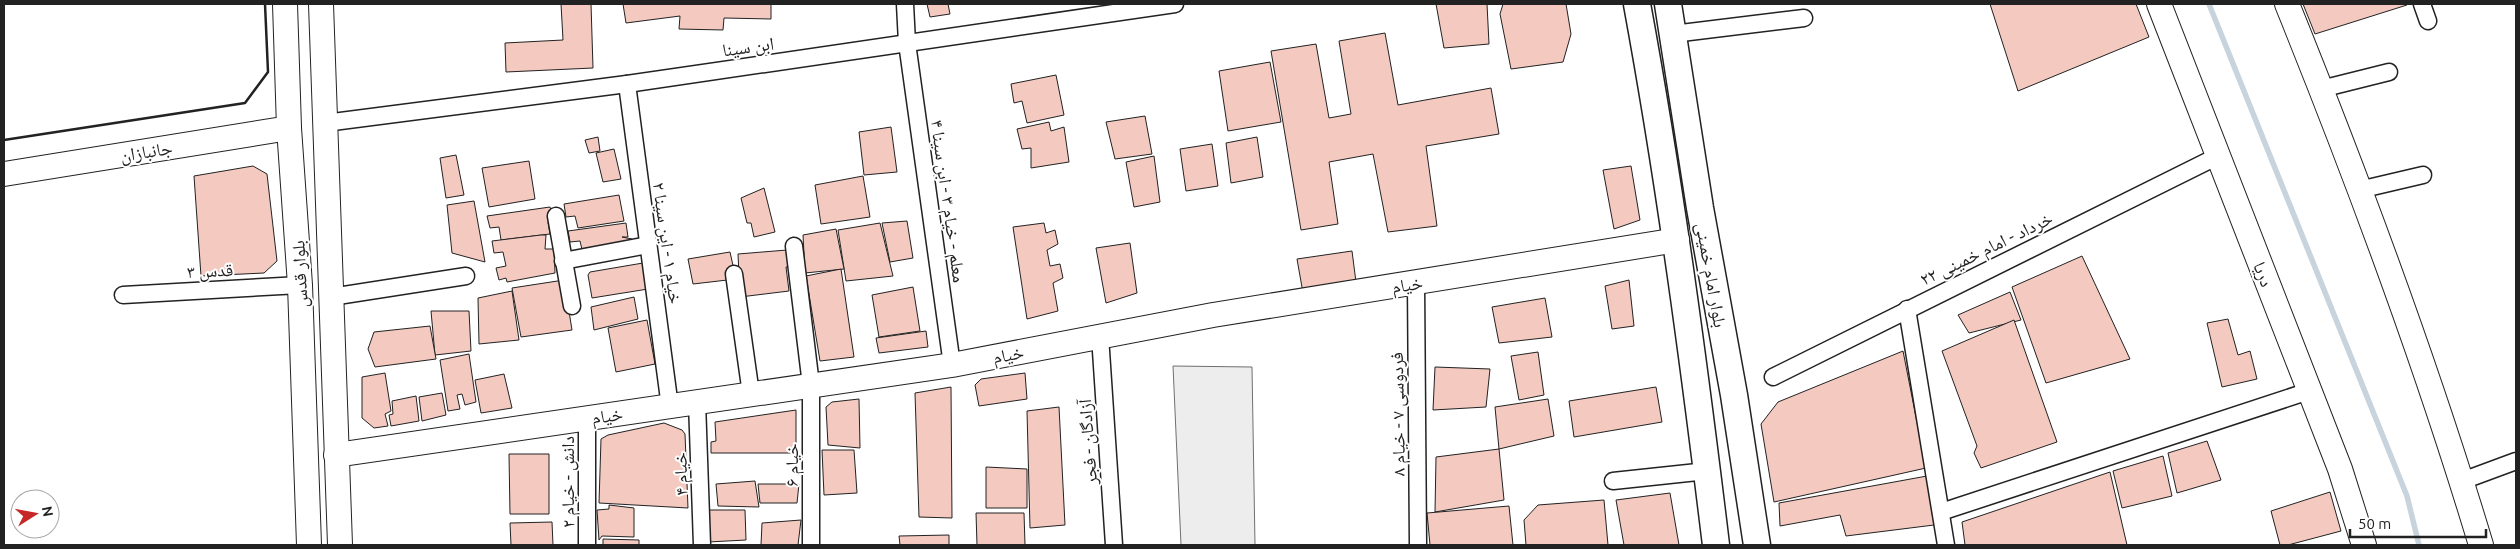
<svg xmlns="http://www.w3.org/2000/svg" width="2520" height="549" viewBox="0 0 2520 549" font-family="Ubuntu,'Noto Naskh Arabic',sans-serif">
<rect width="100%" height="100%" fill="#fff"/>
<path fill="#ededed" stroke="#6f6f6f" d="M1173 366 1252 367 1255 545H1181Z"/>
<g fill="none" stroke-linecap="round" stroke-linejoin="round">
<path stroke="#c7d3dd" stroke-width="5.5" d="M2209 4 2407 496 2419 545"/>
</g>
<g fill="#f3c9c0" stroke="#222">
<path d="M561 4H591L593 68 506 72 505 43 563 40Z"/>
<path d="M623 4H771V19L724 18 723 30 679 29 680 16 626 23Z"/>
<path d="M927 4H948L950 14 930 17Z"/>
<path d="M1436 4H1487L1489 44 1444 48Z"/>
<path d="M1503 4H1566L1571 34 1563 62 1511 69 1500 14Z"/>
<path d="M1990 4H2136L2149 37 2018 91Z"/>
<path d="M2303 4H2407V5L2315 34Z"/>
<path d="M1385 33 1398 105 1491 88 1499 134 1426 146 1437 226 1388 232 1373 154 1329 162 1338 224 1301 230 1271 51 1316 44 1329 118 1351 114 1339 41Z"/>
<path d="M1270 62 1281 122 1228 131 1219 71Z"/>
<path d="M1056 75 1064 115 1027 123 1022 101 1014 103 1011 84Z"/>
<path d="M1145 116 1152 154 1115 159 1106 122Z"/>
<path d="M1049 122 1051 131 1064 127 1069 162 1031 168V148L1022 149 1017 129Z"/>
<path d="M891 127 897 172 864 175 859 132Z"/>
<path d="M598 137 600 151 589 153 585 140Z"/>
<path d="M1257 137 1263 177 1231 183 1226 143Z"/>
<path d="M1212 144 1218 186 1186 191 1180 149Z"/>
<path d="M614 149 621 179 603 182 596 153Z"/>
<path d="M456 155 464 195 446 198 440 158Z"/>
<path d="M1154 156 1160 202 1134 207 1126 162Z"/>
<path d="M529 161 535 199 489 207 482 168Z"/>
<path d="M253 166 267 174 277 261 264 273 201 276 194 176Z"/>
<path d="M1631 166 1640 220 1614 229 1603 170Z"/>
<path d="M863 176 870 217 821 224 815 185Z"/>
<path d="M764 188 775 232 754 237 751 223H747L741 198Z"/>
<path d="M619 195 624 221 578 228 575 216 566 217 564 204Z"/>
<path d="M474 201 485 262 452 253 447 205Z"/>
<path d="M550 207 554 219 548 222 550 234 501 240 499 227 490 228 487 216Z"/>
<path d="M907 221 913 258 890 262 882 223Z"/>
<path d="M626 223 628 237H622L632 239V248L583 254 580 241 570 242 568 231Z"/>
<path d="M880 223 893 276 846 281 838 230Z"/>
<path d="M1044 223 1046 233 1055 230 1058 244 1047 250 1050 266 1060 264 1063 278 1053 283 1058 311 1027 319 1013 227Z"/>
<path d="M836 229 844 269 805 273 803 235Z"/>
<path d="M541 235H546L545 249H554L555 273 507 282 506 278 499 280 496 268 506 266 503 252 494 253 492 241Z"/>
<path d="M1130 243 1137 293 1106 303 1096 248Z"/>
<path d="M787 250 790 266 786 267 789 291 740 297 738 254Z"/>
<path d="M1352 251 1356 282 1303 293 1297 259Z"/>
<path d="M730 252 736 279 693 284 688 259Z"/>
<path d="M2082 256 2130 359 2046 383 2012 287Z"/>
<path d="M643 263 648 289 592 298 588 275 590 272Z"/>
<path d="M841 269 854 357 820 361 806 276Z"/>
<path d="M564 280 572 330 521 337 512 288Z"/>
<path d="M1629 280 1634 326 1612 329 1605 286Z"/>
<path d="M913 287 920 331 879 337 872 295Z"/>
<path d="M512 291 519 340 479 344 478 298Z"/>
<path d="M2010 292 2021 320 1969 333 1958 315Z"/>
<path d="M634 297 638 319 594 330 591 307Z"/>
<path d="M1545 298 1552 337 1499 343 1492 307Z"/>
<path d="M431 311H469L471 351 435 355Z"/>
<path d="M2228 319 2238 355 2250 351 2257 379 2222 387 2207 323Z"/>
<path d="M647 320 655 364 616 372 608 328Z"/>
<path d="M2014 320 2057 442 1981 468 1974 453 1977 446 1942 351Z"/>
<path d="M430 326 436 359 375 367 368 349 374 332Z"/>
<path d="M926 331 928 347 879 353 876 338Z"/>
<path d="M1903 351 1926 468 1774 502 1761 424 1778 402Z"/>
<path d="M1538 352 1544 395 1519 400 1511 356Z"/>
<path d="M469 354 476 402 465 405 462 394 457 395 460 409 448 411 440 360Z"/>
<path d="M1435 367 1490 369 1486 407 1433 410Z"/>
<path d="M385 373 391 411 385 414 388 426 374 428 362 418V377Z"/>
<path d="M1025 373 1027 399 979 406 975 385 981 379Z"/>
<path d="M504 374 512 408 481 413 475 380Z"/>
<path d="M951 387 952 518 919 517 915 393Z"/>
<path d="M1656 387 1662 422 1574 437 1569 401Z"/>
<path d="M442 393 446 415 422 421 419 397Z"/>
<path d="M416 396 419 421 391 426 389 415 393 414 392 401Z"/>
<path d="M859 399 860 448 828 445 826 407 832 402Z"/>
<path d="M1548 399 1554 436 1499 449 1495 407Z"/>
<path d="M1059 407 1065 525 1030 528 1027 411Z"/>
<path d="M796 410V453H711V442L716 441 715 422Z"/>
<path d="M664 423 682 430 685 434 688 508 599 503 601 439 608 435Z"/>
<path d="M2207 441 2221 480 2177 493 2168 453Z"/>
<path d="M1499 449 1504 500 1435 512 1436 457Z"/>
<path d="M822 450H854L857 493 824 495Z"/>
<path d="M509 454H549V514H510Z"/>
<path d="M2163 456 2172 496 2122 508 2113 471Z"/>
<path d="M986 467 1027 469V508H986Z"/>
<path d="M2110 472 2127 545H1965L1962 522Z"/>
<path d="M1927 476 1935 514 1934 525 1846 536 1840 515 1780 526 1779 503Z"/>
<path d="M755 481 759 507 718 506 716 484Z"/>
<path d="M758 484H799L797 503H760Z"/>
<path d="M2330 492 2341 531 2288 545H2280L2271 511Z"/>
<path d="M1670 493 1679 545H1624L1616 500Z"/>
<path d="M1604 500 1608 545H1526L1524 520 1538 505Z"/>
<path d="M609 505 634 508V537L602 536 599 540 597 510 609 509Z"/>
<path d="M1509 506 1513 545H1430L1427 513Z"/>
<path d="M706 510H745L746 540 708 542Z"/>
<path d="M976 513H1024L1025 545H977Z"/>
<path d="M801 520 798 545H761L762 523Z"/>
<path d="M552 522 553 545H511L510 523Z"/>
<path d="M949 535V545H900L899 536Z"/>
<path d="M603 539 639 540V545H603Z"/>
</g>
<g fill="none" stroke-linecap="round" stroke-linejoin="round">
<g stroke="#222" stroke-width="19">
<g id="street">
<path d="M905 4 907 43 952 365"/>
<path d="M2422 4 2428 21"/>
<path d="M1673 34 1804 18"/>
<path d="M627 84 670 407"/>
<path d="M2321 89 2389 72"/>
<path d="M325 123 627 84 1175 4"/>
<path d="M2359 190 2423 175"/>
<path d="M556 216 572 306"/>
<path d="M794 246 811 385V545"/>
<path d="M563 261 648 245"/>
<path d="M734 274 751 394"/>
<path d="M1416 283 1418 545"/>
<path d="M123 295 300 285"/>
<path d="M331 297 466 276"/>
<path d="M1907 309 1946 545"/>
<path d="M1100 336 1114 545"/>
<path d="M1773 377 2218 156"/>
<path d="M697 402 702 545"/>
<path d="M587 418V545"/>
<path d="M1613 481 1707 471"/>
<path d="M2462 481 2516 461"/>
<path d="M1941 512 2309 391"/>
</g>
</g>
<g stroke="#222" stroke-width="26">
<g id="secondary">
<path d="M285 4 289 128 300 285 309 545"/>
<path d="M321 4 340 545"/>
<path d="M2159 4 2340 469 2364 545"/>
<path d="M2287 4C2359 182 2426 362 2481 545"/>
<path d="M4 174 289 128"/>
<path d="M336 455 952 365 1213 315 1677 240"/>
</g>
</g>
<g stroke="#222" stroke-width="29">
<g id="primary">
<path d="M1637 4C1670 183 1694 364 1716 545"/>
<path d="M1668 4 1700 208 1734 395 1757 545"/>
</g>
</g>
<use href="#street" stroke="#fff" stroke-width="16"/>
<use href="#secondary" stroke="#fff" stroke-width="24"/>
<use href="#primary" stroke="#fff" stroke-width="26"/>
<path stroke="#222" stroke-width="2.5" d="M4 140 245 103 268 72 265 4"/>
</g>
<g text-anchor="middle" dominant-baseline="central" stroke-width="4" stroke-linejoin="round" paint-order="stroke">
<g font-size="18" fill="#222" stroke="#fff">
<text transform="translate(748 46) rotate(-8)">ابن سینا</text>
<text transform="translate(146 151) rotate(-9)">جانبازان</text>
<text transform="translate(949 201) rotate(82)">معلم - خیام ۳ - ابن سینا ۴</text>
<text transform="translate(668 243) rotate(82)">خیام ۱ - این سینا ۲</text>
<text transform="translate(1986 248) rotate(-26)">خرداد - امام خمینی ۲۲</text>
<text transform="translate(210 270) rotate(-3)">قدس ۳</text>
<text transform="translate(299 274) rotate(-93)">بلوار قدس</text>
<text transform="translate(2264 274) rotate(69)">دریا</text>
<text transform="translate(1712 275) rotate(80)">بلوار امام خمینی</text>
<text transform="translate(1407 284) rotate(-9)">خیام</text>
<text transform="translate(1008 354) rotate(-11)">خیام</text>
<text transform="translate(1397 414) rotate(-91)">فردوسی ۷ - خیام ۸</text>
<text transform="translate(607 415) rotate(-8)">خیام</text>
<text transform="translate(1087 442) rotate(-94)">آزادگان - فجر</text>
<text transform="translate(791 465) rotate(-90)">خیام ۶</text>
<text transform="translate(680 474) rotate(-92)">خیام ۴</text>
<text transform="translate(567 482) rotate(-90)">دانش - خیام ۲</text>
</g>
</g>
<rect width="2520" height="549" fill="none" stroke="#222222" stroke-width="10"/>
<g transform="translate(35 514) rotate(79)"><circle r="24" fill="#ffffff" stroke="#a7a7a7"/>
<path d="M0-4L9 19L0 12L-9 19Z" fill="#c62828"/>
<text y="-8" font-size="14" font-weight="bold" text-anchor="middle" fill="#222222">N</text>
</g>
<path d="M2350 529v8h136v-8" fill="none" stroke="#222222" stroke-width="2.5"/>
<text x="2358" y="529" font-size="15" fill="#222222" stroke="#ffffff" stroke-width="4" paint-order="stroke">50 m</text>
</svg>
